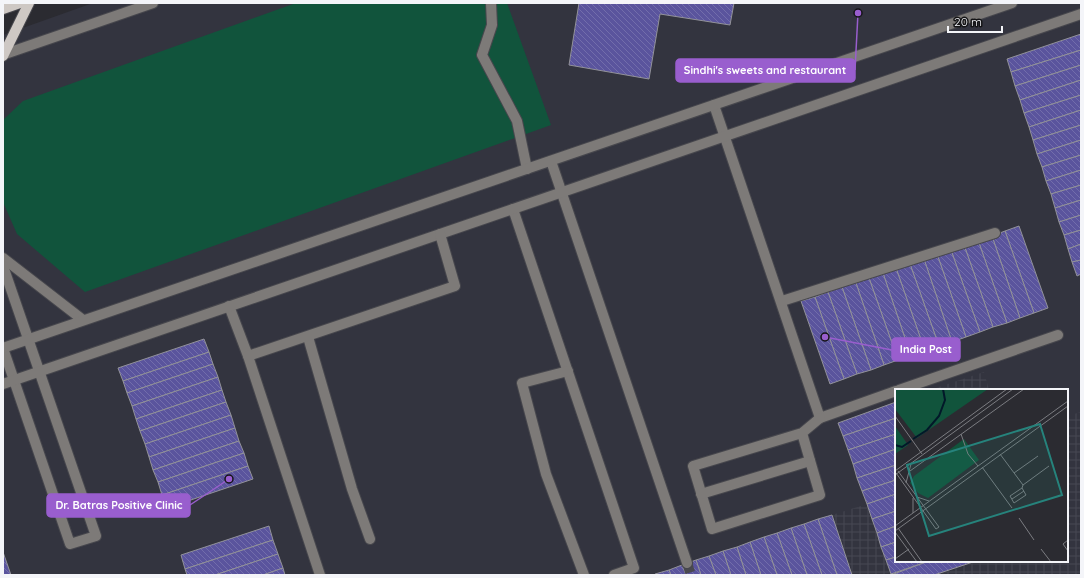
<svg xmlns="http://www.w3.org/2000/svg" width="1084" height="578" viewBox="0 0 1084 578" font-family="Quicksand,sans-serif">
<defs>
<pattern id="industrial-grid" width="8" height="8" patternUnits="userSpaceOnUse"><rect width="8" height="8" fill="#33343f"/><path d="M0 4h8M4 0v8" fill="none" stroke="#474852"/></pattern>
<pattern id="building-back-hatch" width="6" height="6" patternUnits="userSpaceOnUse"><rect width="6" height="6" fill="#5a549d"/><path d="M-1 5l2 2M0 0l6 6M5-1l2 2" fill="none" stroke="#726dab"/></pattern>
</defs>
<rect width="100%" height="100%" fill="#2b2b31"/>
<path fill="#33343f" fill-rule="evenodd" d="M93 3H1081V575H3V35ZM896 390H1067V561H896Z"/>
<g fill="url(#industrial-grid)">
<path d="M984 372 989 390H930Z"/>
<path d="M1081 412V575H934L976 561H1067V416Z"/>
<path d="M867 504 891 575H852L832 515Z"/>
</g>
<path fill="#11543c" d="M296 3H507L551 125 85 292 17 234 3 202V120L23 101Z"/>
<g fill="url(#building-back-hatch)" stroke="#929299">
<path d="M579 3H734L730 25 660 14 649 79 569 65Z"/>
<path d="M1081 34V50L1011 72 1007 59Z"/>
<path d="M1081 50V65L1015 86 1011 72Z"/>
<path d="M1081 65V80L1020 100 1015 86Z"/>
<path d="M1081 80V95L1024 113 1020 100Z"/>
<path d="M1081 95V110L1029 127 1024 113Z"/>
<path d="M1081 110V125L1033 140 1029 127Z"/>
<path d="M1081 125V140L1037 154 1033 140Z"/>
<path d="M1081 140V155L1042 167 1037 154Z"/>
<path d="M1081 155V170L1046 181 1042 167Z"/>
<path d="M1081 170V185L1051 194 1046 181Z"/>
<path d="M1081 185V200L1055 208 1051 194Z"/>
<path d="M1081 200V215L1059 222 1055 208Z"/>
<path d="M1081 215V230L1064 235 1059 222Z"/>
<path d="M1019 226 1048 308 1034 313 1005 231Z"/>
<path d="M1081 230V244L1068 249 1064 235Z"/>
<path d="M1005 231 1034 313 1020 318 992 236Z"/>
<path d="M992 236 1020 318 1007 323 978 240Z"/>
<path d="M978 240 1007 323 993 327 964 245Z"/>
<path d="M1081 244V260L1072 262 1068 249Z"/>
<path d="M964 245 993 327 980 332 951 250Z"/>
<path d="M951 250 980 332 966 337 937 254Z"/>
<path d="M937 254 966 337 952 342 924 259Z"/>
<path d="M924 259 952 342 939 346 910 264Z"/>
<path d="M1081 260V274L1077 276 1072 262Z"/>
<path d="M910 264 939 346 925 351 896 268Z"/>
<path d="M896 268 925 351 911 356 883 273Z"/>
<path d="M883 273 911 356 898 360 869 278Z"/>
<path d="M869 278 898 360 884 365 856 283Z"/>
<path d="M856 283 884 365 871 370 842 287Z"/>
<path d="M842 287 871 370 857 374 828 292Z"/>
<path d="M828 292 857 374 844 379 815 297Z"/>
<path d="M815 297 844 379 830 384 801 301Z"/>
<path d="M204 339 209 352 123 381 118 368Z"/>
<path d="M209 352 213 364 127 393 123 381Z"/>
<path d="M213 364 218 377 132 406 127 393Z"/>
<path d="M218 377 222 390 136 419 132 406Z"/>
<path d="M222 390 226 402 140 431 136 419Z"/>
<path d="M226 402 231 415 145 444 140 431Z"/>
<path d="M896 402V418L843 436 838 423Z"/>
<path d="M231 415 235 428 149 457 145 444Z"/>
<path d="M896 418V434L848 450 843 436Z"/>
<path d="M235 428 239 441 153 470 149 457Z"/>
<path d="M896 434V449L853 464 848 450Z"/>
<path d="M239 441 244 453 158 482 153 470Z"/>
<path d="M896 449V465L857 478 853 464Z"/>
<path d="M244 453 248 466 162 495 158 482Z"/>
<path d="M896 465V480L862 491 857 478Z"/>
<path d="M248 466 253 479 167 508 162 495Z"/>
<path d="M896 480V494L867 504 862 491Z"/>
<path d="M896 494V511L872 519 867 504Z"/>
<path d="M896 511V526L877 533 872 519Z"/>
<path d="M832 515 852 575H837L818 519Z"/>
<path d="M818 519 837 575H822L804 524Z"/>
<path d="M804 524 822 575H807L791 528Z"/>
<path d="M269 526 273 540 185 569 181 555Z"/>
<path d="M896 526V542L881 547 877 533Z"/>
<path d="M791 528 807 575H792L777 533Z"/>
<path d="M777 533 792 575H777L764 537Z"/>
<path d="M764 537 777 575H761L750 542Z"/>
<path d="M273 540 278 554 215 575H187L185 569Z"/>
<path d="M750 542 761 575H746L737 547Z"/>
<path d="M896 542V557L886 560 881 547Z"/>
<path d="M737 547 746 575H731L723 551Z"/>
<path d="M723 551 731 575H716L709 556Z"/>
<path d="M3 552 11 575H3Z"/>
<path d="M278 554 283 568 263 575H215Z"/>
<path d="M709 556 716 575H701L696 560Z"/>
<path d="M896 557V561H929L891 574 886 560Z"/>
<path d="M696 560 701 575H686L682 565Z"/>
<path d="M929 561H976L934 575H891Z"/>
<path d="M682 565 686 575H671L669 570Z"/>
<path d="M283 568 285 575H263Z"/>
<path d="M669 570 671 575H656L655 574Z"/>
</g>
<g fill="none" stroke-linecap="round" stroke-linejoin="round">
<path stroke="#49494f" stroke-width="10" stroke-dasharray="10 5" stroke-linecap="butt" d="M687 563 691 575"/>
<g stroke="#47474d" stroke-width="12">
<g id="minor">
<path d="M491 3 492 25 482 55 517 121 527 169"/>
<path d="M5 54 153 3"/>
<path d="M714 105 820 418 896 391"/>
<path d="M551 161 687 563"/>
<path d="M513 209 634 568 614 575"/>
<path d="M3 258 83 320"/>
<path d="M3 266 96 536 70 544 3 348"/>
<path d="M782 301 995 233"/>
<path d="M229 306 248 356"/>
<path d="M308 337 352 489 370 539"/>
<path d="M3 348 1012 3"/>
<path d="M568 371 522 383 546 474 584 575"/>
<path d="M3 384 1081 14"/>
<path d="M899 390 1058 335"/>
<path d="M802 433 693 466 712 529 820 495 802 433 820 418"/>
<path d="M701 494 810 461"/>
<path d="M320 575 248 356 455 286 440 234"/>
</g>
</g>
<g stroke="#47474d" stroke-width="12">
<g id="major">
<path d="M3 9 20 3"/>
<path d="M3 56 29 3"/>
</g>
</g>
<use href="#minor" stroke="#7d7a78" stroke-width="10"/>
<use href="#major" stroke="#cec8c4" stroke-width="10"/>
</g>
<g transform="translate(895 389)">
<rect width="173" height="173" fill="#2b2b31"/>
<path d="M0 0H93L22 49 0 20ZM0 37 13 56 0 65ZM69 50 84 71 33 109 23 104 15 94 19 87Z" fill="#11543c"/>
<path fill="none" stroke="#021829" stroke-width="2" d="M18 50 32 41 44 27 50 11 48 0M0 56 7 58 16 52"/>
<path fill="none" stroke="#7b7c81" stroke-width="1" d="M0 27 27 65M66 45 73 65 83 77M105 65 128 96 154 77M87 78 117 119M0 82 112 0M3 82 44 138 41 140M15 82 129 0M1 84 41 140M119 84 143 67M0 86 118 0M11 94 16 75M127 99 115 107 119 114 131 106 127 99 128 96M22 108 34 112M18 109V124M117 110 129 102M124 129 139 151M0 137 173 12M3 139 27 173M0 142 173 17M0 143 22 173M173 151 168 155 173 162M146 160 156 173M0 170 14 160"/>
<path fill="#26837c" fill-opacity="0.15" stroke="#26837c" stroke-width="2" d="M145 35 167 106 34 147 12 76Z"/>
<rect width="173" height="173" fill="none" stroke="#f4f5f9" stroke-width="2"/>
</g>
<path fill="none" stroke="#995ece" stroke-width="1.5" d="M858 13L855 70M825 337L892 350M229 479L190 505"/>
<g fill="#995ece" stroke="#141416" stroke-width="1.5">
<circle cx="858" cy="13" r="4"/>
<circle cx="825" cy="337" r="4"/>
<circle cx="229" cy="479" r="4"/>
</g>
<g fill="#995ece" stroke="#995ece" stroke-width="1.5">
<rect x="676" y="59" width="179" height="23" rx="4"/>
<rect x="892" y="338" width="68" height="23" rx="4"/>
<rect x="47" y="494" width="143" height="23" rx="4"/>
</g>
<g font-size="11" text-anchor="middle" font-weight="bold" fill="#fff">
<text x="765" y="74">Sindhi's sweets and restaurant</text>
<text x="926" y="353">India Post</text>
<text x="119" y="509">Dr. Batras Positive Clinic</text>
</g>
<rect width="1084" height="578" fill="none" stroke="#f4f5f9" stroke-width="8"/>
<path d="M948 26v6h54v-6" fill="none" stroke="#f4f5f9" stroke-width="2"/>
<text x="954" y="26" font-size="12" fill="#f4f5f9" stroke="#141416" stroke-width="3" paint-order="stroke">20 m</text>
</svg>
